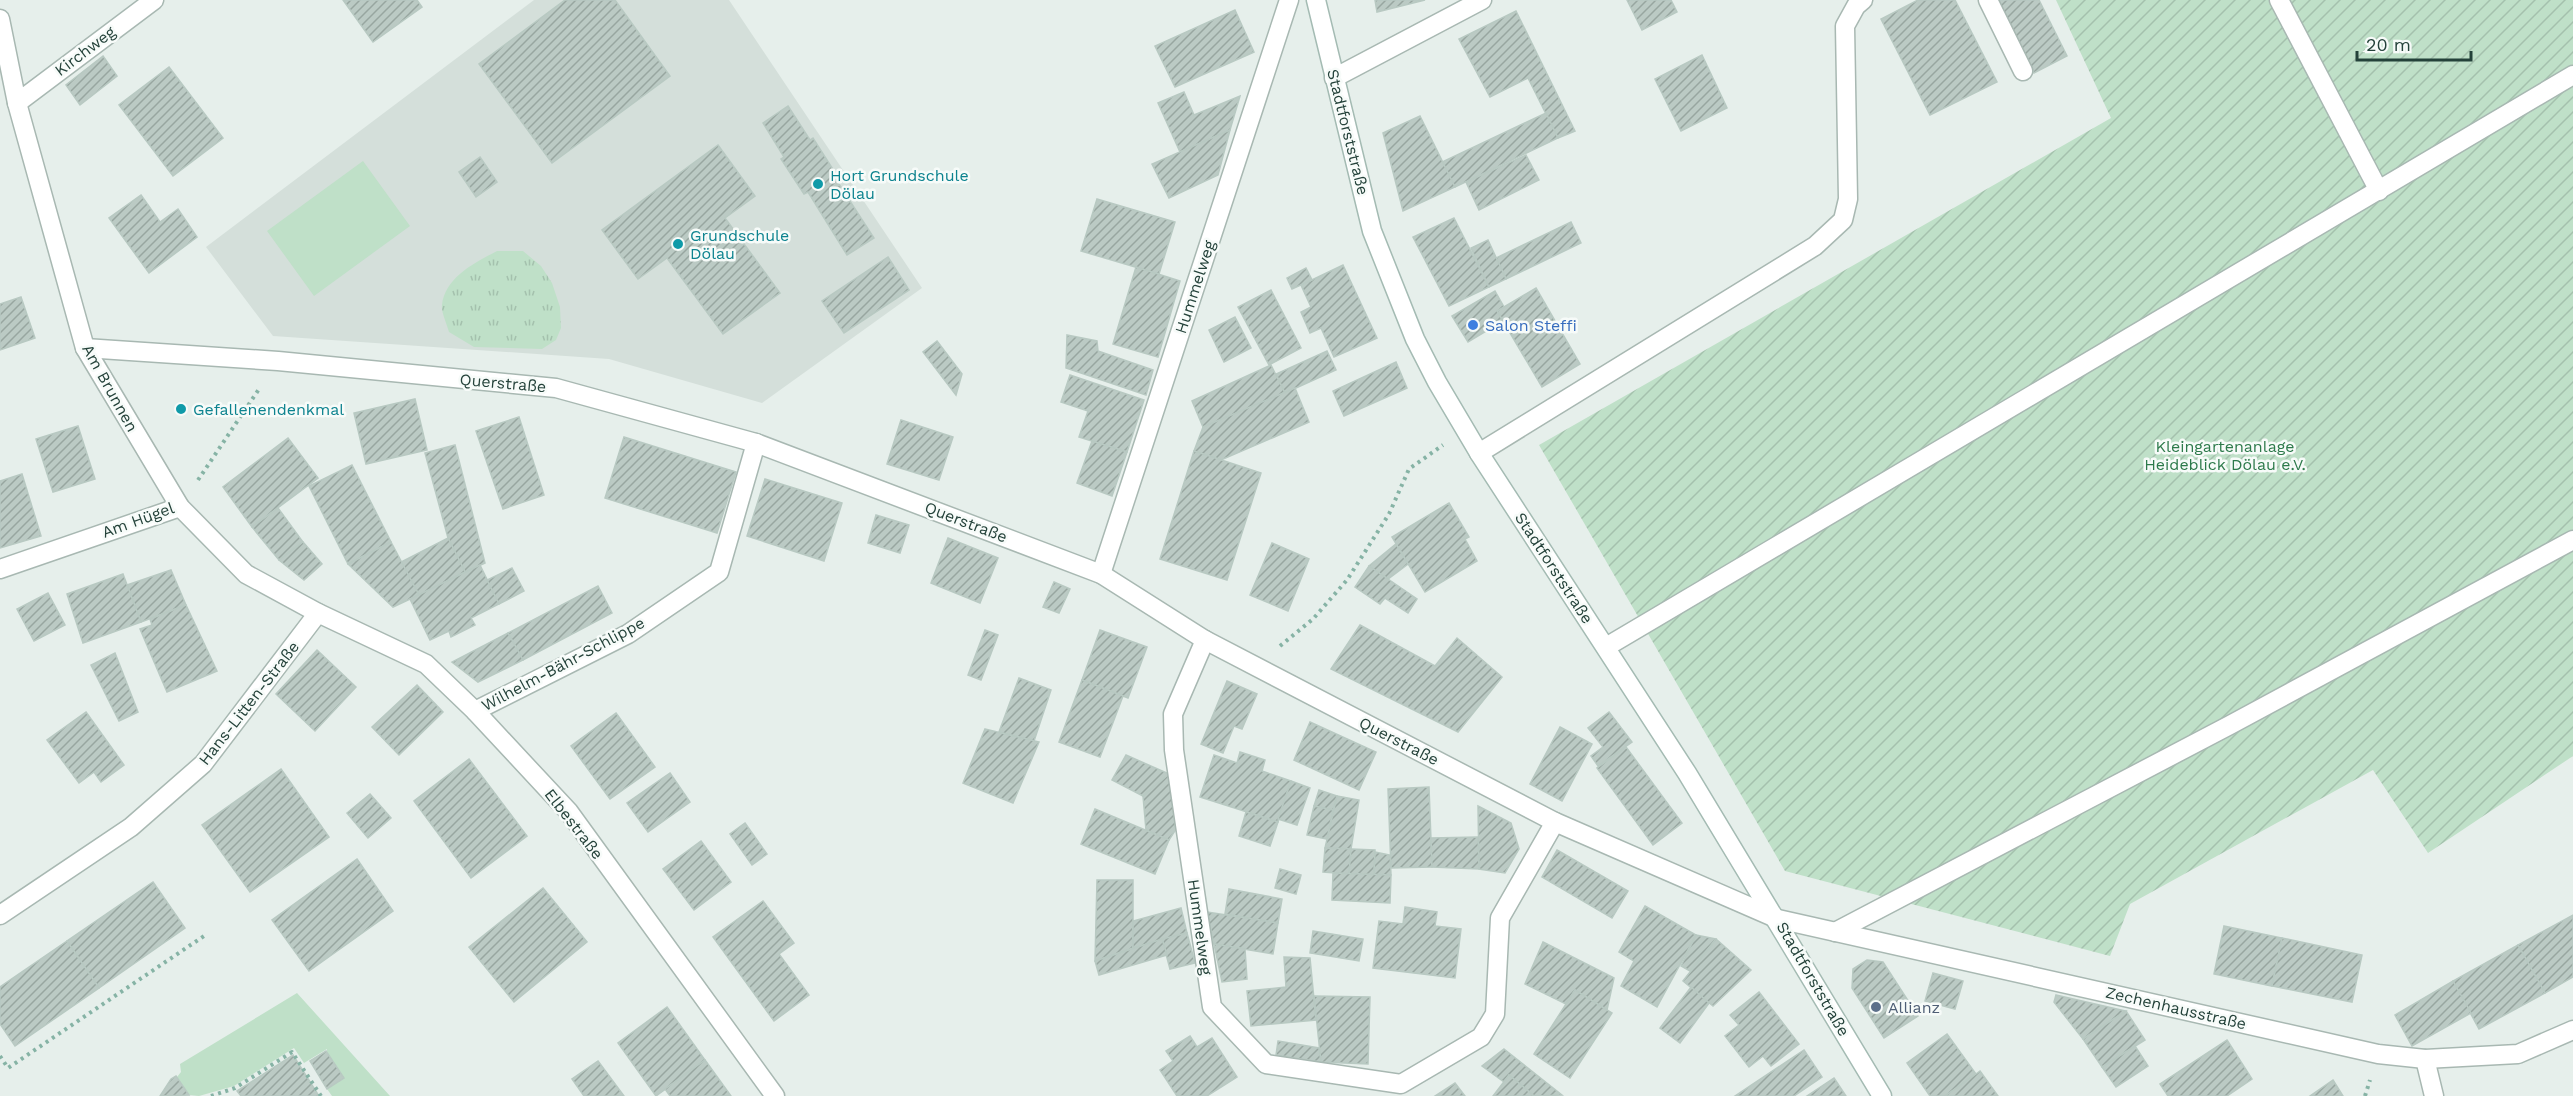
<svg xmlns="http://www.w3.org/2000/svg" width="2573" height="1096" viewBox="0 0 2573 1096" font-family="'Work Sans',sans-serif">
<defs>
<pattern id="park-tufts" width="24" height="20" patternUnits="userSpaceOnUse" patternTransform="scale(1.5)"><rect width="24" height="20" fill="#bfe0c8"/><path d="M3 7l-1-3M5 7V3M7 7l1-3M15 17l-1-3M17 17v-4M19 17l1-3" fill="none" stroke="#a4c1ad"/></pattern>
<pattern id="garden-furrows" width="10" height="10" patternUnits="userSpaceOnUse" patternTransform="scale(1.5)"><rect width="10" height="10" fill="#bfe0c8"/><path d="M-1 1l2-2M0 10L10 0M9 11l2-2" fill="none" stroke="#a4c1ad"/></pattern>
<pattern id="building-hatch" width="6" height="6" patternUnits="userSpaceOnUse" patternTransform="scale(1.5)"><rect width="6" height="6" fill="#bbcac4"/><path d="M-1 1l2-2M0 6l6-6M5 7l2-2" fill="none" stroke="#98a6a0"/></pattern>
</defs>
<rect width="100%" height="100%" fill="#e6efeb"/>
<path fill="#d4dfda" d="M534 0H729L922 288 762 403 609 359 273 336 206 247Z"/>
<g fill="#bfe0c8">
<path d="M363 161 410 226 314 296 267 231Z"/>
<path d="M297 993 390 1096H332L327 1089V1049L304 1063 294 1048 234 1086 199 1096 189 1095 177 1077 181 1072 180 1064Z"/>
</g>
<path fill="url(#park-tufts)" d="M497 251H523L541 266 552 283 560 307 561 328 556 340 542 349 474 347 449 332C447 324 441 312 442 305 445 277 476 262 497 251Z"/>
<path fill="url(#garden-furrows)" d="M2056 0H2573V756L2428 853 2373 770 2130 904 2110 956 1785 871 1539 445 2111 118Z"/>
<g fill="url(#building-hatch)" stroke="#b8c9c2" stroke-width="1.5">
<path d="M343 0H417L422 7 373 42Z"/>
<path d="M565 0H615L670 76 552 163 479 64Z"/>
<path d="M1375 0H1425L1377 12Z"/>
<path d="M1627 0H1671L1677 12 1642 30Z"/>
<path d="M1918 0H1955L1997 82 1930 115 1881 19Z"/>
<path d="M1997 0H2039L2067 56 2034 73Z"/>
<path d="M1235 10 1254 52 1175 87 1155 46Z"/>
<path d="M1516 11 1575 131 1558 138 1528 78 1490 97 1459 39Z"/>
<path d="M1702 55 1727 108 1681 131 1655 79Z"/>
<path d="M103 56 117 76 80 105 66 85Z"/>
<path d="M169 67 223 138 173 176 119 105Z"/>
<path d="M1184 92 1194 115 1240 96 1230 130 1180 152 1158 103Z"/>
<path d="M788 106 810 140 813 138 836 174 833 175 874 238 847 255 808 192 804 194 781 159 784 157 763 123Z"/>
<path d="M1546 113 1558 138 1455 187 1442 162Z"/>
<path d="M1420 116 1455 187 1403 211 1383 133Z"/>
<path d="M1230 130 1218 175 1169 198 1152 164Z"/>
<path d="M718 145 755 196 725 218 780 293 723 334 667 258 638 279 602 230Z"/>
<path d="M1526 155 1539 180 1479 210 1466 182Z"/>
<path d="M480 157 497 182 476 197 459 172Z"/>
<path d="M141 195 160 222 178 209 197 237 149 273 109 218Z"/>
<path d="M1097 199 1175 222 1159 274 1081 251Z"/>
<path d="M1454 218 1489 287 1449 306 1413 237Z"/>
<path d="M1571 222 1581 243 1506 279 1496 258Z"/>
<path d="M1488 240 1506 279 1489 287 1471 248Z"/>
<path d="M888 257 909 290 844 333 822 301Z"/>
<path d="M1343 265 1377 338 1334 357 1321 328 1310 333 1301 312 1311 307 1301 285Z"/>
<path d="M1136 267 1180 281 1158 357 1113 344Z"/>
<path d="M1306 268 1312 280 1292 289 1287 278Z"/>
<path d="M1536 288 1580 364 1542 387 1497 311Z"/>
<path d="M1271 290 1301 348 1269 365 1238 307Z"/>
<path d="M1495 291 1504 307 1497 311 1503 321 1468 342 1452 316Z"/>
<path d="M21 297 35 338 0 350V304Z"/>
<path d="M1235 317 1251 348 1224 362 1209 330Z"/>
<path d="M1067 335 1097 341 1098 351 1153 370 1146 395 1066 368Z"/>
<path d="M937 341 962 374 956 395 923 352Z"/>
<path d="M1327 351 1336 370 1285 393 1276 374Z"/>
<path d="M1396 362 1407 388 1344 416 1333 391Z"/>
<path d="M1271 365 1285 393 1203 427 1192 401Z"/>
<path d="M1070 375 1144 400 1127 452 1079 437 1088 411 1061 402Z"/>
<path d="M1295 388 1309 422 1221 460 1194 451 1203 427Z"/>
<path d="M415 399 427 450 366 464 354 413Z"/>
<path d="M519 417 544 495 503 509 476 431Z"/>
<path d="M901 420 953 437 939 480 887 464Z"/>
<path d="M78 426 95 479 53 492 36 439Z"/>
<path d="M624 437 736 472 717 533 605 498Z"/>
<path d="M288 438 318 478 252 527 223 487Z"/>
<path d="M1092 441 1127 452 1112 496 1077 483Z"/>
<path d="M455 445 485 563 465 572 448 538 425 453Z"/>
<path d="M1194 451 1261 473 1227 580 1160 559Z"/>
<path d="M352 465 391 542 348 564 309 486Z"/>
<path d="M22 474 41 536 0 548V481Z"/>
<path d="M765 479 842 503 824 561 747 536Z"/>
<path d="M1449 503 1469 537 1465 539 1477 561 1425 592 1392 537Z"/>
<path d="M278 508 303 542 279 560 252 527Z"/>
<path d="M876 515 909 525 900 553 868 543Z"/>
<path d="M448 538 465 572 419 595 401 562Z"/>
<path d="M948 538 998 558 980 603 931 583Z"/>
<path d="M303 542 322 564 304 580 279 560Z"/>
<path d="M391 542 419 595 393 607 348 564Z"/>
<path d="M1272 543 1309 559 1288 611 1250 595Z"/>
<path d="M1396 544 1408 564 1388 579 1369 566Z"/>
<path d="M480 565 499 604 471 618 475 625 451 637 449 631 430 640 410 599Z"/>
<path d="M1369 566 1417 599 1408 613 1385 598 1380 604 1355 587Z"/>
<path d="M512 568 524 591 499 604 487 580Z"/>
<path d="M171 570 186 605 141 622 127 585Z"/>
<path d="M123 574 141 622 83 643 67 594Z"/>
<path d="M1054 582 1070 589 1059 613 1043 607Z"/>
<path d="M598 586 612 613 523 660 508 633Z"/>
<path d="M48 593 65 625 34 641 17 609Z"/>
<path d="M186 605 217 671 167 692 140 629 152 625 150 619Z"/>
<path d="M1360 625 1435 666 1457 638 1502 677 1458 732 1331 669Z"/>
<path d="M985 630 998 635 981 680 968 675Z"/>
<path d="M1100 630 1147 647 1128 698 1082 680Z"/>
<path d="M508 633 523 660 478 682 452 662Z"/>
<path d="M317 650 356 687 315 731 276 694Z"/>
<path d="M115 653 138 712 119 721 91 665Z"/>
<path d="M1019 678 1051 690 1034 741 999 732Z"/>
<path d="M1082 680 1123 696 1100 757 1059 742Z"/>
<path d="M1227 681 1257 694 1242 729 1234 726 1223 753 1201 744Z"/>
<path d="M417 685 443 712 399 755 372 727Z"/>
<path d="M86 712 124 765 101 782 94 772 79 783 47 740Z"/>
<path d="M1609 712 1632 742 1598 766 1591 756 1603 747 1588 728Z"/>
<path d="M616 713 655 767 610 799 571 746Z"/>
<path d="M1310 722 1376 752 1359 790 1294 760Z"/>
<path d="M1560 727 1592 744 1562 801 1530 784Z"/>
<path d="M985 729 1039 742 1013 803 963 783Z"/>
<path d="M1626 747 1682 823 1653 845 1597 768Z"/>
<path d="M1240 752 1265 760 1262 771 1291 781 1278 822 1200 797 1214 755 1237 763Z"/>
<path d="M1126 755 1169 774 1143 796 1112 780Z"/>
<path d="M469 759 527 836 471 878 414 801Z"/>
<path d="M281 769 329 837 250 892 202 825Z"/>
<path d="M670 773 690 802 648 832 627 803Z"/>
<path d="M1169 774 1176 829 1169 840 1146 830 1143 796Z"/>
<path d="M1291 781 1310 788 1297 825 1278 819Z"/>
<path d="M1429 787 1432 867 1391 868 1388 789Z"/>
<path d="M1319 790 1337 796 1333 810 1314 806Z"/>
<path d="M370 794 391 818 368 838 347 813Z"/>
<path d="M1337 796 1359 800 1351 849 1325 848Z"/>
<path d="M1314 806 1333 810 1327 839 1307 835Z"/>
<path d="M1478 806 1511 823 1519 849 1505 873 1479 869Z"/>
<path d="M1095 809 1169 840 1155 874 1081 844Z"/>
<path d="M1246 812 1278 822 1270 846 1239 836Z"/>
<path d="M745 823 767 854 752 865 730 834Z"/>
<path d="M1478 837 1479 869 1432 867 1431 838Z"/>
<path d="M701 841 731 882 694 910 663 869Z"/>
<path d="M1325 848 1351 849 1349 874 1323 872Z"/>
<path d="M1351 849 1375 850 1374 875 1349 874Z"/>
<path d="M1557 850 1628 891 1612 918 1542 877Z"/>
<path d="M1375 852 1390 855 1391 875H1374Z"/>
<path d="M357 859 393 911 309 971 272 920Z"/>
<path d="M1280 869 1301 875 1296 894 1275 888Z"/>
<path d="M1333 873 1391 875 1390 903 1332 900Z"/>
<path d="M1097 880H1133V948L1095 961Z"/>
<path d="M153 882 185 928 99 988 67 941Z"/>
<path d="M543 888 587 942 514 1002 469 947Z"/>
<path d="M1229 889 1282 899 1278 923 1225 914Z"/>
<path d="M763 901 794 943 779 954 809 995 774 1021 713 937Z"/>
<path d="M1645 906 1696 935 1657 1007 1621 986 1634 961 1619 952Z"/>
<path d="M1405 907 1437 912 1435 926 1461 929 1455 978 1373 968 1379 921 1403 924Z"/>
<path d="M1181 908 1187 933 1133 948V921Z"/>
<path d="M1207 912 1278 923 1273 954 1214 944Z"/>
<path d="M2573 915V977L2545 993 2518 945Z"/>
<path d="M2224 926 2282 938 2272 986 2214 974Z"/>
<path d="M1313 931 1363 939 1359 961 1310 953Z"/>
<path d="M1187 933 1195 963 1170 969 1162 939Z"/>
<path d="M1696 935 1716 939 1690 971 1681 966Z"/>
<path d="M2282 938 2362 955 2352 1002 2272 986Z"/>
<path d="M1162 939 1167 955 1099 975 1095 961Z"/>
<path d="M1716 939 1751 970 1713 1006 1683 981Z"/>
<path d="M67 941 99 988 15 1046 0 1024V987Z"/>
<path d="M1543 942 1614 978 1607 1010 1575 990 1566 1004 1525 984Z"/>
<path d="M1214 944 1245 949 1247 979 1222 982Z"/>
<path d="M2518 945 2545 993 2479 1029 2453 981Z"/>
<path d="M1284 957 1310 958 1316 1020 1251 1026 1247 991 1286 987Z"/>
<path d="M1867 960 1883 962 1918 1016 1884 1038 1852 988 1853 969Z"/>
<path d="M1933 973 1963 981 1955 1009 1925 1001Z"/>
<path d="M2453 981 2471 1013 2412 1046 2395 1015Z"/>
<path d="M1691 987 1709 1003 1680 1043 1660 1028Z"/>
<path d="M1575 990 1612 1013 1570 1078 1534 1054Z"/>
<path d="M1759 992 1799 1044 1771 1066 1763 1056 1749 1067 1725 1036 1739 1025 1730 1015Z"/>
<path d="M2056 995 2126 1011 2083 1039 2054 1002Z"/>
<path d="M1314 996 1370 997 1368 1064 1321 1062Z"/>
<path d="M667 1007 705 1060 656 1096 618 1043Z"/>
<path d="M2126 1011 2145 1040 2102 1067 2083 1039Z"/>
<path d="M1947 1034 1976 1074 1945 1096H1930L1907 1063Z"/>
<path d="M1190 1036 1197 1047 1212 1038 1237 1077 1207 1096H1177L1160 1070 1173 1061 1166 1051Z"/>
<path d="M2227 1040 2252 1079 2227 1096H2168L2160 1084Z"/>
<path d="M1278 1041 1319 1048 1321 1062 1276 1055Z"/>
<path d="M2135 1046 2148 1066 2116 1087 2102 1067Z"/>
<path d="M1504 1049 1562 1095 1534 1096 1509 1075 1504 1082 1482 1066Z"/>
<path d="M1804 1050 1822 1077 1794 1096H1735Z"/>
<path d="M326 1051 344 1078 327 1089 310 1061Z"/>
<path d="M293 1055 319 1096H241L237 1091Z"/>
<path d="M705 1060 731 1096H670L665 1089Z"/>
<path d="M598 1061 624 1096H584L572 1079Z"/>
<path d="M1980 1071 1998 1096H1945L1976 1074Z"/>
<path d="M1509 1075 1534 1096H1493Z"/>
<path d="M176 1076 189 1095 160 1096 171 1079Z"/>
<path d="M1834 1078 1846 1096H1807Z"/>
<path d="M2333 1080 2343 1096H2310Z"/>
<path d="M1455 1083 1465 1096H1435Z"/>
</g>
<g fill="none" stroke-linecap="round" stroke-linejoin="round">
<g stroke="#a8b8b2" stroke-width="21">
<g id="service">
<path d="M1988 0 2023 71"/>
<path d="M2279 0 2379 191"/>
<path d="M1479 453 1815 246 1843 220 1848 199 1845 26 1856 6 1863 0"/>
<path d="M1606 647 2573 75"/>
<path d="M475 711 628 634 719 572 756 443"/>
<path d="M1835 932 2230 725 2573 540"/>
<path d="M2425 1059 2434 1096"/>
</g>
</g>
<g stroke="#a8b8b2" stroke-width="21">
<g id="minor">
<path d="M0 19 17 103 85 348 180 507 246 574 318 613 426 664 475 711 569 812 775 1096"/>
<path d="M1334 78 1482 0"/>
<path d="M17 103 154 0"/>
<path d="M85 348 278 361 556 388 756 443 1101 574 1205 640 1555 822 1778 919 2378 1054 2425 1059 2518 1054 2573 1030"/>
<path d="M0 569 180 507"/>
<path d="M1101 574 1289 0"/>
<path d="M1205 640 1173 714 1174 750 1212 1007 1266 1064 1401 1084 1481 1037 1495 1014 1500 918 1555 822"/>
<path d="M0 915 131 827 203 764 318 613"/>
</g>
</g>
<g stroke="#a4bbb3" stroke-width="21">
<path id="secondary" d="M1316 0 1372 231 1415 339 1437 382 1479 453 1687 773 1882 1096"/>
</g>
<g stroke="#86b3a5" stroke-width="4" stroke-dasharray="3 4.5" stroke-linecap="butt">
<path d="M198 480 259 389"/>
<path d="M1280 646 1313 619 1347 580 1389 514 1409 469 1443 445"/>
<path d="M0 1056 8 1068 204 936"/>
<path d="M211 1096 235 1088 292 1052 321 1096"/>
<path d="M2365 1096 2370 1080"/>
</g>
<use href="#service" stroke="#fff" stroke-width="18"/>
<use href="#minor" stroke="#fff" stroke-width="18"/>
<use href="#secondary" stroke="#fff" stroke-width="18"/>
</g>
<g fill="#0f9aa8" stroke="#f7fbf9" stroke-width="2">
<circle cx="818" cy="184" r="6"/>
<circle cx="678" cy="244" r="6"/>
<circle cx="181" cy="409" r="6"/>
</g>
<circle fill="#3f7fe0" stroke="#f7fbf9" stroke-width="2" cx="1473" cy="325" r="6"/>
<circle fill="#5c6f8a" stroke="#f7fbf9" stroke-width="2" cx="1876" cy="1007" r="6"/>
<g text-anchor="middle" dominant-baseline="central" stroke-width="5" stroke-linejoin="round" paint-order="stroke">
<g font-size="16" fill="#24423a" stroke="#f7fbf9">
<text transform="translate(85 51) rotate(-37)">Kirchweg</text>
<text transform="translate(1348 132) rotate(76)">Stadtforststraße</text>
<text transform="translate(1195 287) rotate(-72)">Hummelweg</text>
<text transform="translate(503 383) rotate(5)">Querstraße</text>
<text transform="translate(110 388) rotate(61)">Am Brunnen</text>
<text transform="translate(138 520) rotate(-20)">Am Hügel</text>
<text transform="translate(966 522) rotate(21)">Querstraße</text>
<text transform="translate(1554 568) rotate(57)">Stadtforststraße</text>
<text transform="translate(563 664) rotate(-28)">Wilhelm-Bähr-Schlippe</text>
<text transform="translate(249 703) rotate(-52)">Hans-Litten-Straße</text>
<text transform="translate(1399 741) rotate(27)">Querstraße</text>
<text transform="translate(574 824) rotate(52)">Elbestraße</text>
<text transform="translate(1200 927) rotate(82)">Hummelweg</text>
<text transform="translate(1813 979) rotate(60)">Stadtforststraße</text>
<text transform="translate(2176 1008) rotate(13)">Zechenhausstraße</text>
</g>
<g font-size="16" fill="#0d838f" stroke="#f7fbf9" text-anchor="start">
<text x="830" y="175">Hort Grundschule<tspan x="830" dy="18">Dölau</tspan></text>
<text x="690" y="235">Grundschule<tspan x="690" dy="18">Dölau</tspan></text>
<text x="193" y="409">Gefallenendenkmal</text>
</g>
<g font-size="16" fill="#366cbe" stroke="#f7fbf9" text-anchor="start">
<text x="1485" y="325">Salon Steffi</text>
</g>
<g font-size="16" fill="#2d7a4b" stroke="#f7fbf9">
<text x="2225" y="446">Kleingartenanlage<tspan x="2225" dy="18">Heideblick Dölau e.V.</tspan></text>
</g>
<g font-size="16" fill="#4e5e75" stroke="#f7fbf9" text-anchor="start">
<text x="1888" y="1007">Allianz</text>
</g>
</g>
<path d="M2357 51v9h114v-9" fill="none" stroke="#24423a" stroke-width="3"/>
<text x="2366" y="51" font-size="18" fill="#24423a" stroke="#f7fbf9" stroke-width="4.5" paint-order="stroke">20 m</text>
</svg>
